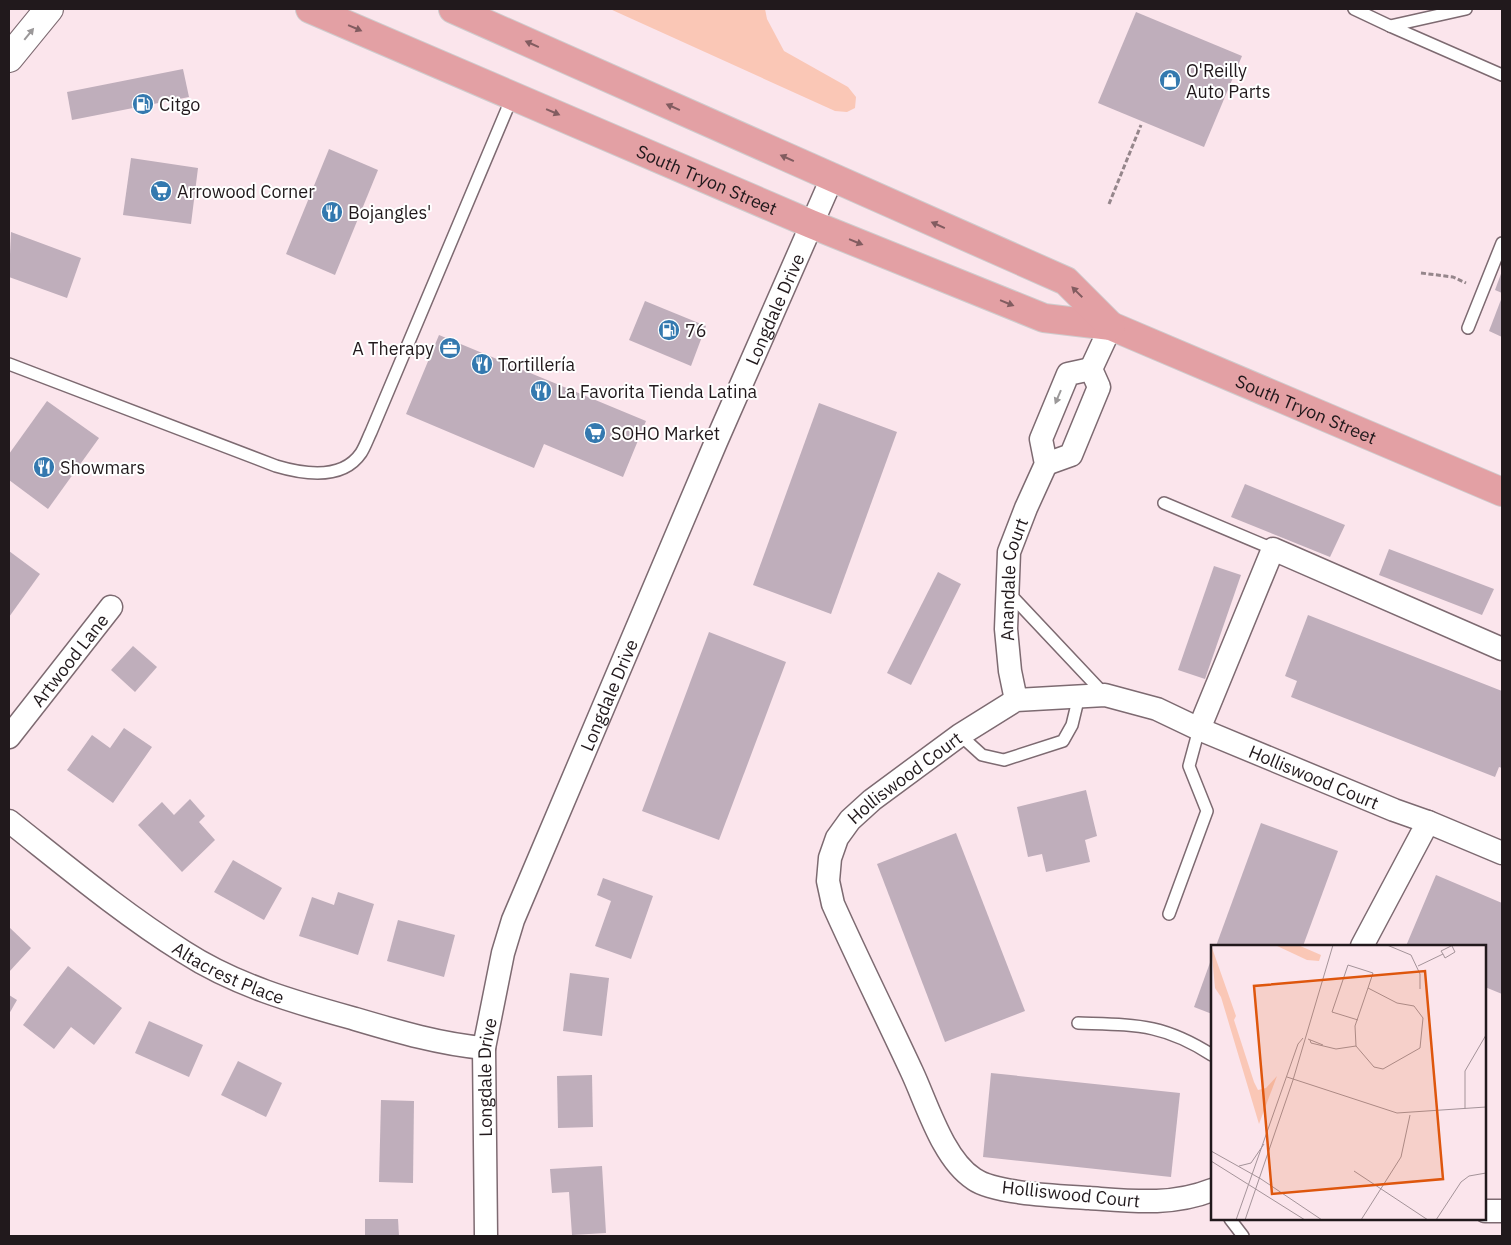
<svg xmlns="http://www.w3.org/2000/svg" width="1511" height="1245" viewBox="0 0 1511 1245" font-family="'IBM Plex Sans',sans-serif">
<rect width="100%" height="100%" fill="#fbe5ec"/>
<path fill="#fac7b6" d="M610 9H765L767 19 784 51 848 87 856 97 855 108 847 112 835 111Z"/>
<g fill="#bfaebb">
<path d="M1136 12 1242 56 1204 147 1098 103Z"/>
<path d="M183 69 189 97 72 120 67 92Z"/>
<path d="M329 149 378 170 335 275 286 254Z"/>
<path d="M131 158 198 168 191 224 123 215Z"/>
<path d="M11 232 81 258 67 298 9 277Z"/>
<path d="M1502 271V293L1495 290Z"/>
<path d="M1502 297V337L1489 331Z"/>
<path d="M645 301 706 326 691 366 629 340Z"/>
<path d="M439 335 646 421 623 477 544 444 534 468 406 414Z"/>
<path d="M47 401 99 438 48 509 9 480V454Z"/>
<path d="M819 403 897 432 831 614 753 585Z"/>
<path d="M1245 484 1345 525 1330 557 1231 517Z"/>
<path d="M1389 549 1494 589 1482 615 1379 575Z"/>
<path d="M9 551 40 574 9 617Z"/>
<path d="M1214 566 1241 575 1205 679 1178 670Z"/>
<path d="M938 572 961 584 911 685 887 673Z"/>
<path d="M1308 615 1502 691V768L1499 767 1495 777 1291 697 1297 681 1285 676Z"/>
<path d="M709 632 786 662 719 840 642 811Z"/>
<path d="M133 646 157 667 135 692 111 670Z"/>
<path d="M124 728 152 747 113 803 67 770 92 735 110 748Z"/>
<path d="M1086 790 1097 836 1085 840 1090 862 1046 872 1042 854 1028 857 1017 807Z"/>
<path d="M190 799 205 816 199 822 215 840 182 872 138 825 162 802 174 815Z"/>
<path d="M1261 823 1338 851 1303 946H1216Z"/>
<path d="M956 833 1025 1011 945 1042 877 864Z"/>
<path d="M233 860 282 888 264 920 214 892Z"/>
<path d="M1436 875 1502 903V994L1485 987V946H1406Z"/>
<path d="M603 878 653 896 631 959 595 946 611 901 597 895Z"/>
<path d="M338 892 374 904 358 955 299 936 312 897 334 905Z"/>
<path d="M398 920 455 935 444 977 387 961Z"/>
<path d="M9 927 31 948 9 972Z"/>
<path d="M1212 957V1014L1194 1007Z"/>
<path d="M68 966 122 1008 94 1045 71 1027 54 1049 23 1025Z"/>
<path d="M570 973 609 978 602 1036 563 1031Z"/>
<path d="M9 995 17 1000 9 1014Z"/>
<path d="M149 1021 203 1045 189 1077 135 1053Z"/>
<path d="M238 1061 282 1083 266 1117 221 1095Z"/>
<path d="M991 1073 1180 1093 1171 1177 983 1157Z"/>
<path d="M592 1075 593 1127 558 1128 557 1076Z"/>
<path d="M381 1100 414 1101 413 1183 379 1182Z"/>
<path d="M602 1166 606 1233 572 1235 569 1192 552 1193 550 1169Z"/>
<path d="M365 1219H398L399 1236H365Z"/>
</g>
<g fill="none" stroke-linecap="round" stroke-linejoin="round">
<g stroke="#7d6a71" stroke-width="14">
<g id="lane">
<path d="M1354 9 1390 26"/>
<path d="M1466 9 1390 26 1502 75"/>
<path d="M1468 328 1502 243"/>
<path d="M9 364 276 466C303 474 342 481 361 453 365 447 368 438 371 432L513 95"/>
<path d="M1164 503 1273 549"/>
<path d="M1008 592 1105 695"/>
<path d="M960 735 982 755 1004 760 1063 741 1072 725 1079 696"/>
<path d="M1169 914 1207 811 1189 766 1199 729"/>
<path d="M1078 1023C1135 1025 1162 1023 1212 1055"/>
<path d="M1230 1219 1243 1236"/>
</g>
</g>
<g stroke="#7d6a71" stroke-width="25">
<g id="street">
<path d="M1046 464 1071 455 1099 387 1091 369 1111 326"/>
<path id="s1" d="M1016 700 1010 671 1006 629 1009 552 1026 508 1046 464 1041 439 1068 374 1091 369"/>
<path d="M1199 729 1273 549 1502 649"/>
<path id="s2" d="M9 737 111 607"/>
<path id="s3" d="M9 821C66 866 122 913 184 952 235 985 294 1002 352 1018 396 1031 439 1044 484 1048"/>
<path d="M1428 822 1502 853"/>
<path id="s4" d="M1212 1190C1172 1206 1131 1201 1089 1198 1061 1196 995 1194 974 1179 943 1159 927 1104 912 1072 886 1016 858 960 833 904L828 881 830 858 837 838 850 820 872 800 960 735 1016 700 1105 695 1157 709 1199 729 1394 810 1428 822 1362 946"/>
<path d="M1485 1211H1502"/>
<path id="s5" d="M486 1236 484 1048 503 953 513 920 716 442 832 178"/>
</g>
</g>
<g stroke="#7d6a71" stroke-width="30">
<path id="secondary" d="M9 58 49 9"/>
</g>
<g stroke="#cecccd" stroke-width="30">
<g id="primary">
<path id="s6" d="M310 9 811 224 1044 318 1111 326 1502 492"/>
<path d="M453 9 1066 281 1111 326"/>
</g>
</g>
<g stroke="#95868b" stroke-width="3" stroke-dasharray="5 2.5" stroke-linecap="butt">
<path d="M1109 204 1141 125"/>
<path d="M1421 273 1453 277 1466 283"/>
</g>
<use href="#lane" stroke="#fff" stroke-width="11"/>
<use href="#street" stroke="#fff" stroke-width="22"/>
<use href="#secondary" stroke="#fff" stroke-width="28"/>
<use href="#primary" stroke="#e3a0a4" stroke-width="28"/>
</g>
<defs><path id="oneway-solid" d="M-6-.8H1V-3.2L6.5 0L1 3.2V.8H-6Z" transform="scale(1.25)"/></defs>
<g fill="#825c60">
<use href="#oneway-solid" transform="translate(355 28) rotate(23)"/>
<use href="#oneway-solid" transform="translate(532 44) rotate(-156)"/>
<use href="#oneway-solid" transform="translate(673 107) rotate(-156)"/>
<use href="#oneway-solid" transform="translate(553 112) rotate(23)"/>
<use href="#oneway-solid" transform="translate(787 158) rotate(-156)"/>
<use href="#oneway-solid" transform="translate(938 225) rotate(-156)"/>
<use href="#oneway-solid" transform="translate(856 242) rotate(22)"/>
<use href="#oneway-solid" transform="translate(1077 292) rotate(-135)"/>
<use href="#oneway-solid" transform="translate(1007 303) rotate(22)"/>
</g>
<g fill="#9b9899">
<use href="#oneway-solid" transform="translate(29 34) rotate(-51)"/>
<use href="#oneway-solid" transform="translate(1058 397) rotate(113)"/>
</g>
<defs>
<g id="shop-disc" transform="scale(1.125)"><circle r="9.5" fill="#3479af" stroke="#fff"/><path d="M-5-2.5h2.3a2.7 3.5 0 0 1 5.4 0H5L5.5 6h-11ZM-1.5-2.5h3a1.5 2.3 0 0 0-3 0Z" fill="#fff"/></g>
<g id="fuel-disc" transform="scale(1.125)"><circle r="9.5" fill="#3479af" stroke="#fff"/><path d="M-5.5-6h7V0h2V4h1.3V-2.5L3-4.5l.8-.8L6-3V5H2.5V1h-1V6h-7ZM-4.2-4.7v3.2H.2V-4.7Z" fill="#fff"/></g>
<g id="supermarket-disc" transform="scale(1.125)"><circle r="9.5" fill="#3479af" stroke="#fff"/><path d="M-6-5.5h2.5l.6 2H6L4.5 2H-2.5L-4.4-4H-6ZM-1.5 3.2a1.3 1.3 0 1 0 .1 0ZM3 3.2a1.3 1.3 0 1 0 .1 0Z" fill="#fff"/></g>
<g id="restaurant-disc" transform="scale(1.125)"><circle r="9.5" fill="#3479af" stroke="#fff"/><path d="M-5-6h1v4h1v-4h1v4h1v-4h1v5L-1.5 .5V6h-2V.5L-5-1ZM5-6V6H3V1.5H1.5Q1.5-4 5-6Z" fill="#fff"/></g>
<g id="office-disc" transform="scale(1.125)"><circle r="9.5" fill="#3479af" stroke="#fff"/><path d="M-6-3h4V-5.5h4V-3h4V5H-6ZM-1-4.5V-3h2v-1.5ZM-6 0V1H6V0Z" fill="#fff"/></g>
</defs>
<g fill-rule="evenodd">
<use href="#shop-disc" x="1170" y="80"/>
<use href="#fuel-disc" x="143" y="104"/>
<use href="#supermarket-disc" x="161" y="191"/>
<use href="#restaurant-disc" x="332" y="212"/>
<use href="#fuel-disc" x="669" y="330"/>
<use href="#office-disc" x="450" y="348"/>
<use href="#restaurant-disc" x="482" y="364"/>
<use href="#restaurant-disc" x="541" y="391"/>
<use href="#supermarket-disc" x="595" y="433"/>
<use href="#restaurant-disc" x="44" y="467"/>
</g>
<g text-anchor="middle" dominant-baseline="central" stroke-width="4" stroke-linejoin="round" paint-order="stroke">
<g font-size="18" fill="#21191c" stroke="#fff" text-anchor="start">
<text x="1186" y="70">O'Reilly<tspan x="1186" dy="21">Auto Parts</tspan></text>
<text x="159" y="104">Citgo</text>
<text x="177" y="191">Arrowood Corner</text>
<text x="348" y="212">Bojangles'</text>
<text x="685" y="330">76</text>
<text x="434" y="348" text-anchor="end">A Therapy</text>
<text x="498" y="364">Tortillería</text>
<text x="557" y="391">La Favorita Tienda Latina</text>
<text x="611" y="433">SOHO Market</text>
<text x="60" y="467">Showmars</text>
</g>
<g font-size="18" fill="#21191c" stroke="#fff">
<text stroke="none"><textPath href="#s6" startOffset="432">South Tryon Street</textPath></text>
<text stroke="none"><textPath href="#s5" startOffset="984">Longdale Drive</textPath></text>
<text stroke="none"><textPath href="#s6" startOffset="1076">South Tryon Street</textPath></text>
<text stroke="none"><textPath href="#s1" startOffset="122">Anandale Court</textPath></text>
<text stroke="none"><textPath href="#s2" startOffset="98">Artwood Lane</textPath></text>
<text stroke="none"><textPath href="#s5" startOffset="564">Longdale Drive</textPath></text>
<text stroke="none"><textPath href="#s4" startOffset="1162">Holliswood Court</textPath></text>
<text stroke="none"><textPath href="#s4" startOffset="712">Holliswood Court</textPath></text>
<text stroke="none"><textPath href="#s3" startOffset="268">Altacrest Place</textPath></text>
<text stroke="none"><textPath href="#s5" startOffset="159">Longdale Drive</textPath></text>
<text transform="translate(1071 1194) rotate(6)">Holliswood Court</text>
</g>
</g>
<g transform="translate(1211 945)">
<rect width="275" height="275" fill="#fbe5ec"/>
<path d="M0 0 25 71 23 75 43 137 47 145 55 143 66 131 48 179 10 52 4 43ZM64 0H87L110 10 108 16 96 15Z" fill="#fac7b6"/>
<path fill="none" stroke="#a49399" stroke-width="1" d="M176 0 200 10 209 29V44M232 9 234 13 244 7 241 1M207 21 232 9 230 6 242 0M157 43 186 58 203 61 212 73 209 103 172 124 163 122 145 101 144 81ZM147 75 121 67 137 20 162 28 157 43M97 94 112 100M99 95 100 98 125 104 145 101M76 132 186 168 275 162M254 164V126L275 90M0 206 50 234 111 275M0 216 94 275M28 221 40 218 53 199M143 226 217 275M25 275 87 99 92 93M34 275 82 135 122 0M150 275 190 212 199 170M225 275 250 237 258 231 275 228"/>
<path fill="#de560d" fill-opacity="0.15" stroke="#de560d" stroke-width="2.5" d="M214 26 232 234 61 249 43 41Z"/>
<rect width="275" height="275" fill="none" stroke="#21191c" stroke-width="2.5"/>
</g>
<rect width="1511" height="1245" fill="none" stroke="#21191c" stroke-width="20"/>
</svg>
